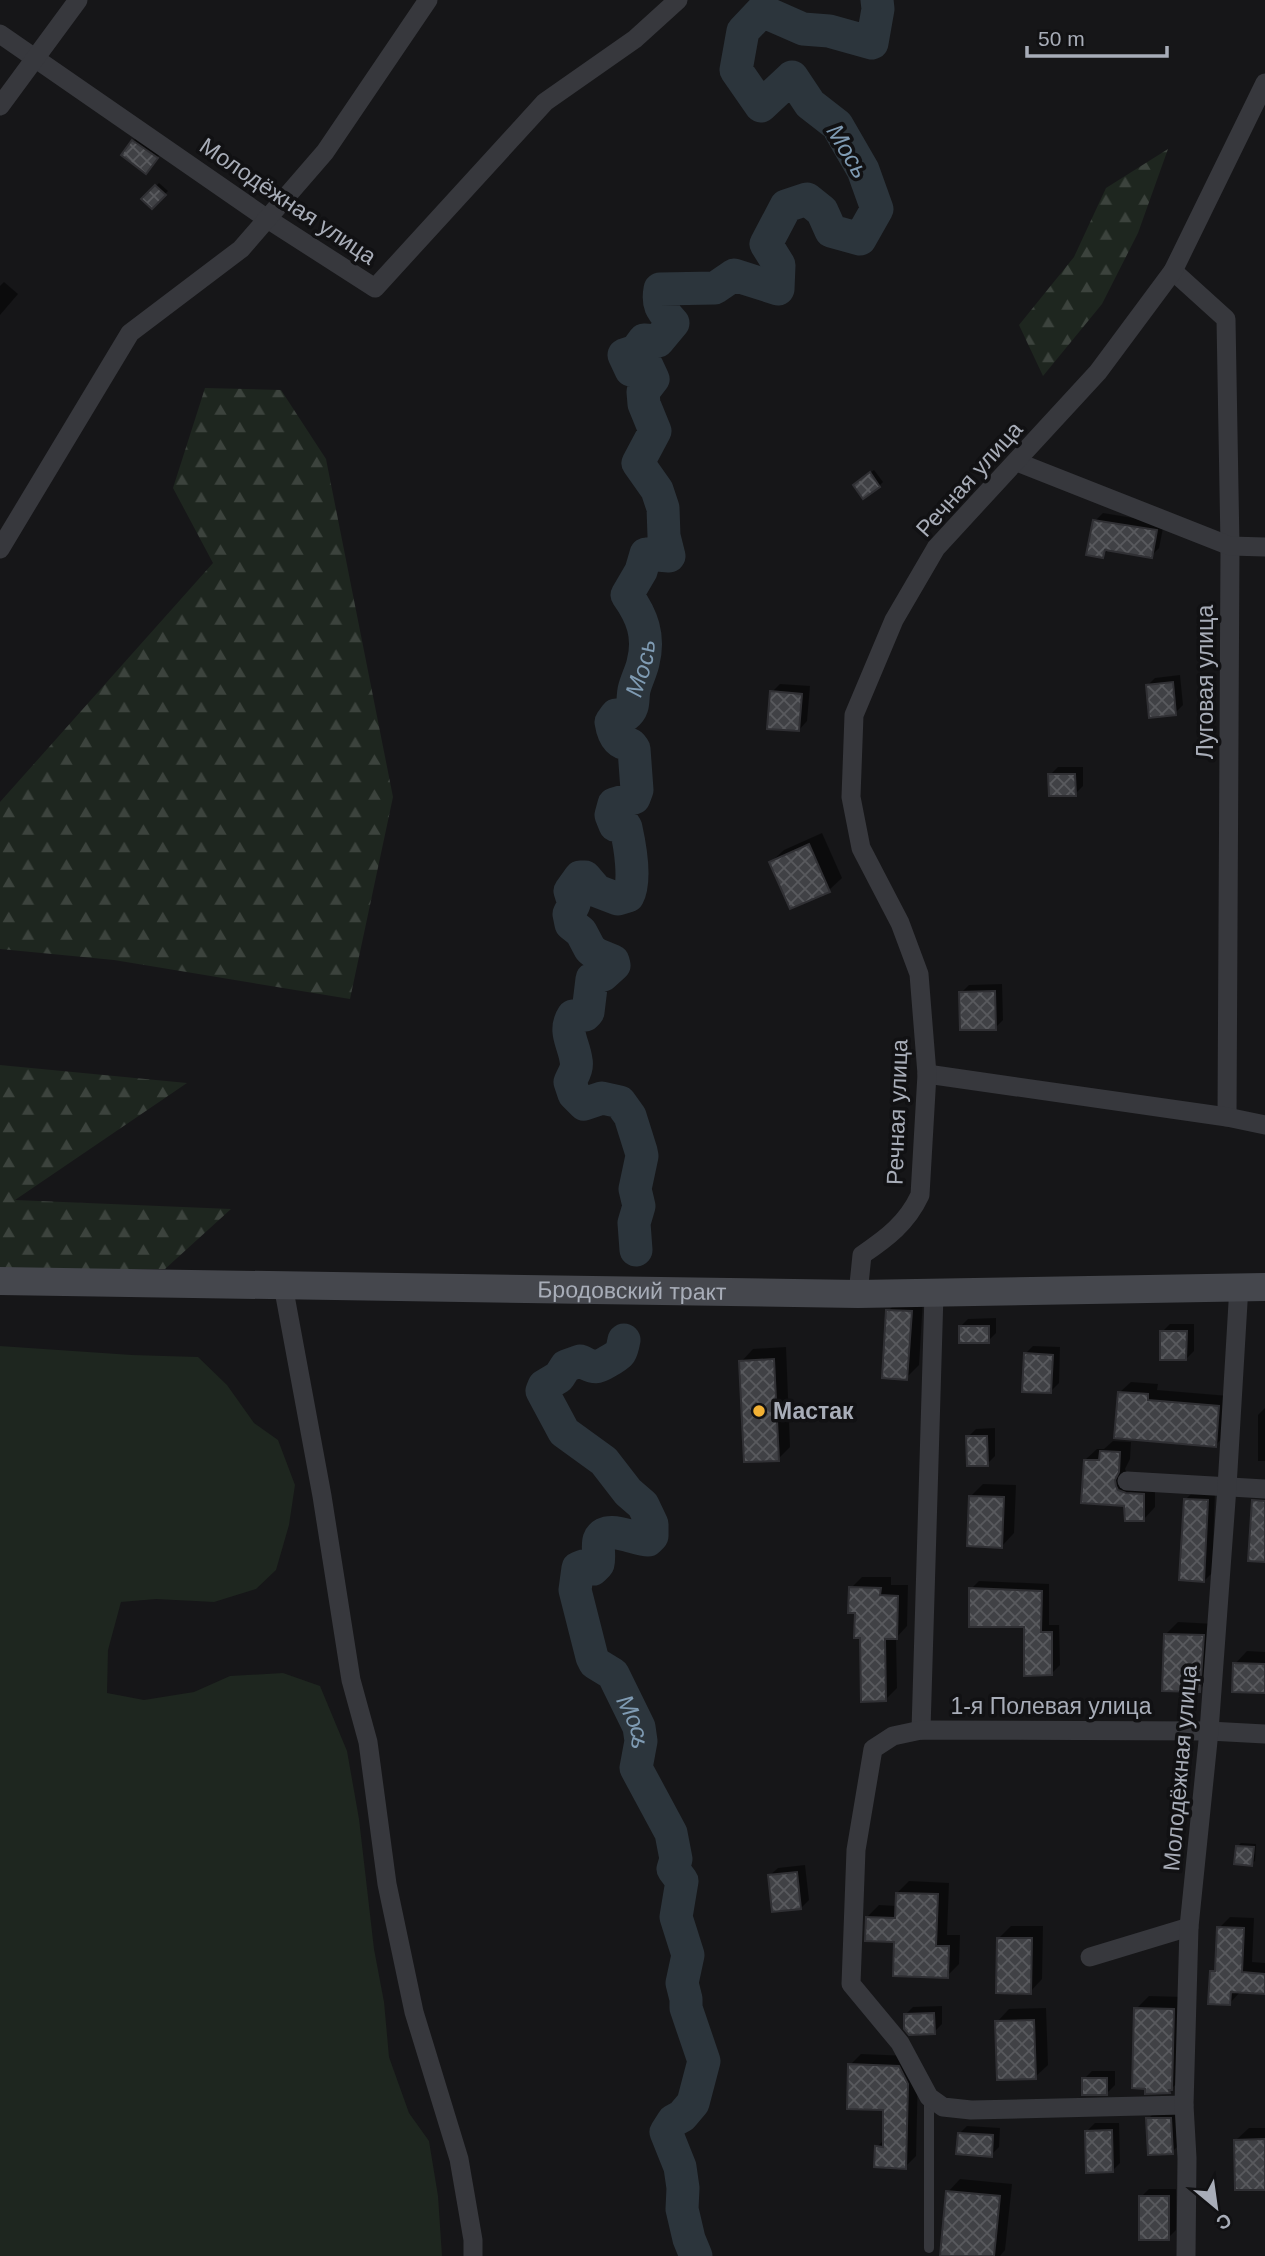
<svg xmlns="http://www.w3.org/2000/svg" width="1265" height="2256" viewBox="0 0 1265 2256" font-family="Arial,sans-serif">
<defs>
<pattern id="forest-firs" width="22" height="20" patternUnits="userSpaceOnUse" patternTransform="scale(1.75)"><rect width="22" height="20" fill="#1e261f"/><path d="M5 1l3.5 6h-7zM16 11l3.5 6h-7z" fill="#3c433d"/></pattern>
<pattern id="building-cross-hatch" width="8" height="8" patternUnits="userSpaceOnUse" patternTransform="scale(1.75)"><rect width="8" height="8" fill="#404145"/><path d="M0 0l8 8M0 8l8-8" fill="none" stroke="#595a5e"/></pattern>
</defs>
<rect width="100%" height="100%" fill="#161618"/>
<path fill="#1e261f" d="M0 1346 132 1355 198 1357 227 1385 254 1423 278 1440 295 1485 289 1525 276 1570 256 1589 214 1602 156 1599 121 1602 108 1650 107 1693 144 1700 194 1692 230 1676 283 1673 320 1686 347 1751 359 1819 374 1949 384 2002 389 2057 409 2113 429 2141 438 2196 442 2256H0Z"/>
<g fill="url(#forest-firs)">
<path d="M1168 149 1138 233 1102 304 1043 376 1019 325 1074 257 1106 188Z"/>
<path d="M205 388 281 390 326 459 393 797 350 999 114 960 0 949V802L213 563 173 488Z"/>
<path d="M0 1065 187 1083 15 1200 231 1209 165 1269H0Z"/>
</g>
<g fill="#0007">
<path d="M141 133 164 149 146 172 133 141Z"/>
<path d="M159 183 168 191 152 207 143 199Z"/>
<path d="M4 282 18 294 0 315V286Z"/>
<path d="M874 470 883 482 879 486 858 482Z"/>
<path d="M1103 513 1164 523 1159 548 1151 556 1110 549 1102 556 1095 521Z"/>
<path d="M1180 675 1183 705 1175 713 1147 686 1155 678Z"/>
<path d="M780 684 810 686 807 721 799 730 772 692Z"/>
<path d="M1058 767H1083V786L1075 794 1050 775Z"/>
<path d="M822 833 842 878 829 890 791 907 771 862 784 850Z"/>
<path d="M1002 984 1003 1020 995 1028 961 993 969 985Z"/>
<path d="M901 1298 923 1300 919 1365 906 1378 888 1311Z"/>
<path d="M996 1318V1333L988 1341 960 1327 968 1319Z"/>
<path d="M1170 1324H1194V1351L1186 1359 1162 1332Z"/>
<path d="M1033 1346 1060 1347 1059 1383 1051 1391 1025 1354Z"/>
<path d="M786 1347 790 1447 778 1459 741 1362 753 1349Z"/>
<path d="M1131 1382 1158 1384 1157 1390 1229 1396 1226 1434 1216 1445 1120 1392Z"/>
<path d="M1265 1408V1461H1258V1415Z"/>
<path d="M995 1428V1456L987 1464 968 1437 976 1429Z"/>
<path d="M1113 1441 1131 1442 1130 1459 1125 1469 1129 1479 1155 1484V1507L1144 1519 1126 1504 1085 1460 1097 1449H1104Z"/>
<path d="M983 1484 1016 1485 1014 1533 1002 1546 971 1496Z"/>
<path d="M1194 1491 1215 1492 1212 1573 1204 1581 1186 1499Z"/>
<path d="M862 1577H891V1585H908L907 1626 896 1638 897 1688 886 1699 861 1636 851 1588Z"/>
<path d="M979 1581 1049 1584V1625H1059L1060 1665 1052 1673 1025 1625 971 1589Z"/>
<path d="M1178 1622 1215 1624 1211 1678 1199 1690 1165 1635Z"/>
<path d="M1247 1651 1265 1652V1691L1235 1664Z"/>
<path d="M1241 1843 1256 1844 1255 1861 1251 1864 1238 1846Z"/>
<path d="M805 1865 809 1900 801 1908 769 1876 778 1868Z"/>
<path d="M909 1881 949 1883 947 1935H960L959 1964 947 1976 896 1941 867 1917 879 1905 897 1906V1893Z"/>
<path d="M1230 1917 1254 1918 1252 1962 1265 1963V1992H1240L1230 2003 1212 1972 1217 1966 1219 1928Z"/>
<path d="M1011 1926H1043L1042 1979 1030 1992 999 1938Z"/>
<path d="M1149 1996 1185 1997 1181 2079 1169 2091 1136 2009Z"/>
<path d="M942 2006V2024L934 2032 905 2015 913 2007Z"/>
<path d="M1046 2008 1048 2065 1035 2077 997 2022 1009 2009Z"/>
<path d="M861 2054 910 2056 918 2072 916 2156 905 2167 877 2147 885 2139V2108L850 2065Z"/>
<path d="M1092 2071H1115V2085L1107 2093 1084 2079Z"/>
<path d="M1178 2110 1180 2144 1172 2152 1148 2119 1156 2111Z"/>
<path d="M1095 2123H1119L1120 2163 1112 2171 1087 2131Z"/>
<path d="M967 2126 1000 2128 999 2147 991 2155 959 2134Z"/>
<path d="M1249 2128H1265V2188L1236 2140Z"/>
<path d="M960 2179 1012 2184 1005 2250 1000 2256H942L948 2192Z"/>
<path d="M1149 2189H1176V2230L1168 2238 1141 2197Z"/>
</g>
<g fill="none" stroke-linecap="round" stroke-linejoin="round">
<g stroke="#2c353c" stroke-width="33">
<path id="s1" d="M636 1250 634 1223 639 1206 635 1189 642 1156 641 1151 630 1116 620 1102 602 1098 584 1104 574 1094 570 1082C573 1075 578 1068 576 1060 574 1044 563 1031 573 1016L585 1015 588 1012 592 979 603 975 614 965 613 961 596 954 590 949 581 932 571 924 569 914 574 904 570 891 580 877H585L597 891 618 899 628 896C636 881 630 846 626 828L625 826 615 825 611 815 614 804 634 798 637 790 634 749 631 745C618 744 613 735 611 722L616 715H626C635 708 632 700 634 690 636 681 641 672 643 663 650 636 642 616 627 595L641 571 646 554 669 556 664 536 663 508 657 490 638 463 655 431 644 404 643 392 653 379 647 366 631 370 624 355 636 351 644 340 658 341 673 323C662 310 657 306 660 289L715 288 734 275 778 289 779 265 766 244 786 206 807 199 822 211 831 231 860 239 877 209 863 170 837 125 810 104 792 77 761 106 736 70 743 31 762 11 803 29 829 31 872 43 878 9 877 0"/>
<path id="s2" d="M624 1340C621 1356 620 1354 607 1362 594 1370 594 1367 580 1361L566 1366 559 1377 544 1386 542 1391 564 1432 604 1461 628 1492 643 1505 652 1524V1536L648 1540C635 1540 605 1523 599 1540 597 1546 600 1557 598 1564L593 1569 583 1566 578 1568 575 1590 592 1657 595 1663 613 1674 639 1727 641 1741 636 1768 671 1833 676 1859 673 1869 682 1881 676 1917 688 1955 682 1983 686 1999V2008L704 2061 693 2103 682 2116 673 2121 666 2132 680 2167 683 2188 682 2209 689 2239 696 2256"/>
</g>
</g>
<g fill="url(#building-cross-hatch)" stroke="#303034" stroke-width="2">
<path d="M132 140 158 158 146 174 121 155Z"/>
<path d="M155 185 166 195 152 209 141 199Z"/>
<path d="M870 472 880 487 863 499 853 485Z"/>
<path d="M1093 520 1157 530 1152 558 1105 550 1103 558 1086 555Z"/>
<path d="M1173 682 1176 715 1149 718 1146 685Z"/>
<path d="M770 691 802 694 799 731 767 729Z"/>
<path d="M1048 774H1075L1076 796H1049Z"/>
<path d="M809 844 830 892 790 909 769 862Z"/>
<path d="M995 991 996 1030H960L959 992Z"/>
<path d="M886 1310 912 1311 907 1380 882 1378Z"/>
<rect x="959" y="1326" width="30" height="17"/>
<path d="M1160 1331H1187L1186 1360H1160Z"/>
<path d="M1024 1353 1053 1355 1051 1393 1022 1392Z"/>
<path d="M774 1359 779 1461 744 1462 739 1361Z"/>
<path d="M1118 1392 1148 1394V1400L1219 1406 1216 1447 1114 1438Z"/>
<path d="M966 1436H987L988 1466H967Z"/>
<path d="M1100 1451 1120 1452 1119 1472 1115 1480 1116 1486 1118 1490 1126 1493 1144 1494V1521H1125L1124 1506 1081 1503 1084 1460H1099Z"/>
<path d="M969 1496 1004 1497 1002 1548 967 1546Z"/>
<path d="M1184 1499 1208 1500 1204 1582 1179 1580Z"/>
<path d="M1252 1500 1265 1501V1562L1248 1561Z"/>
<path d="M849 1587 881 1588 880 1595 898 1596 897 1639H885L886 1701 861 1702 860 1638H854L855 1613H848Z"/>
<path d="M969 1588 1042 1591 1041 1632H1052V1675L1024 1676V1627H969Z"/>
<path d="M1164 1634 1204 1635 1200 1692 1162 1691Z"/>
<path d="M1233 1663 1265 1664V1693L1232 1692Z"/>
<path d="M1236 1846 1254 1847 1252 1866 1234 1864Z"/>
<path d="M797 1872 801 1909 772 1912 768 1875Z"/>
<path d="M896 1893 938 1894 936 1946H949L948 1978 893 1976 894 1942 865 1941 866 1917 895 1918Z"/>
<path d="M1217 1927 1244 1928 1242 1972 1265 1974V1994L1231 1992 1230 2005 1208 2004 1210 1971H1215Z"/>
<path d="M997 1938H1032L1031 1994 996 1993Z"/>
<path d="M1134 2008 1174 2009 1172 2090H1169L1170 2093 1145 2094V2089L1132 2088Z"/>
<path d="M934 2013 935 2034 909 2035 904 2029V2014Z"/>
<path d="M1034 2020 1036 2079 997 2080 995 2021Z"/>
<path d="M848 2064 899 2066 908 2084 906 2169 874 2167 875 2146 883 2147V2110L847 2109Z"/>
<rect x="1082" y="2078" width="25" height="17"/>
<path d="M1146 2118H1171L1173 2154 1148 2155Z"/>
<path d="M1112 2130 1113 2172 1086 2173 1085 2131Z"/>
<path d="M958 2133 993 2135 992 2157 956 2154Z"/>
<path d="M1265 2139V2190H1235L1234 2140Z"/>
<path d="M946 2191 1000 2196 994 2256H940Z"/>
<rect x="1139" y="2196" width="30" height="44"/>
</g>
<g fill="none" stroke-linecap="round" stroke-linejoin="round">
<path stroke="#37383d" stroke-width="10" d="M929 2248V2098"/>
<g stroke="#37383d" stroke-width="19">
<path d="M0 34 266 218 375 288 545 102 635 39 678 0"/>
<path d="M0 106 78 0"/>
<path d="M1173 271 1226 319 1230 546 1227 1117"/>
<path d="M1017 462 1230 546 1265 547"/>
<path d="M0 549 130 333 241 249 325 152 428 0"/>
<path d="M927 1074 1227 1117 1265 1125"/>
<path d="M283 1285 322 1496 351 1680 368 1742 387 1884 414 2012 459 2159 473 2240V2256"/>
<path d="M858 1294 862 1255C887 1238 907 1223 920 1195L927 1074 919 974 900 923 861 848 851 797 854 715 894 620 936 548 1098 372 1173 271 1265 83"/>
<path d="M1127 1481 1265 1489"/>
<path d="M921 1730 934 1294"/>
<path d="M1090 1957 1189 1927"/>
<path d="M1184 2105 971 2110 943 2107 929 2097 900 2043 851 1984 856 1850 873 1749 893 1736 921 1730 1209 1731 1265 1734"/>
<path d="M1186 2256 1187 2158 1184 2105 1189 1927 1209 1731 1227 1487 1239 1286"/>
</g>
<path stroke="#45474d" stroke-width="28" id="s3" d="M0 1281 858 1294 1265 1287"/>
</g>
<circle fill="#f2b134" stroke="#111113" stroke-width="2.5" cx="759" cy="1411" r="7"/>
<g text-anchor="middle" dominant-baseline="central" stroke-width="7" stroke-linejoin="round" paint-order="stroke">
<g font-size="23" fill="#a8adb8" stroke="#111113">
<text transform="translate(288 201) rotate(34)">Молодёжная улица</text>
<text transform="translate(969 479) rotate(-48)">Речная улица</text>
<text transform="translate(1205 682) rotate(-90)">Луговая улица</text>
<text transform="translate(897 1112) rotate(-88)">Речная улица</text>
<text stroke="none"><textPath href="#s3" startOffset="632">Бродовский тракт</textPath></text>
<text x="1051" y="1706">1-я Полевая улица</text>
<text transform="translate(1180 1768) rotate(-85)">Молодёжная улица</text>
</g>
<g font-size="23" font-weight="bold" fill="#a8adb8" stroke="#111113" text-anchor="start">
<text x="773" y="1411">Мастак</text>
</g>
<g font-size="24" font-style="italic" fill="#7f9bb3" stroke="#111113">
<text transform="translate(848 151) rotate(59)">Мось</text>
<text stroke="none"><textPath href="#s1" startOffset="816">Мось</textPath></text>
<text stroke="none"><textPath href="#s2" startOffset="576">Мось</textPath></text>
</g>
</g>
<g transform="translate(1216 2207) rotate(151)" stroke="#111113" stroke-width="5" paint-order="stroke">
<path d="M0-5L12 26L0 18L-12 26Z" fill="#a8adb8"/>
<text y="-10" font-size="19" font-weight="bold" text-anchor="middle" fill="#a8adb8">С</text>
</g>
<path d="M1027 46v10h140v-10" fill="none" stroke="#a8adb8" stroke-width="3.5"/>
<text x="1038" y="46" font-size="21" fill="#a8adb8" stroke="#111113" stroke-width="5" paint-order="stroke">50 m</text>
</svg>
